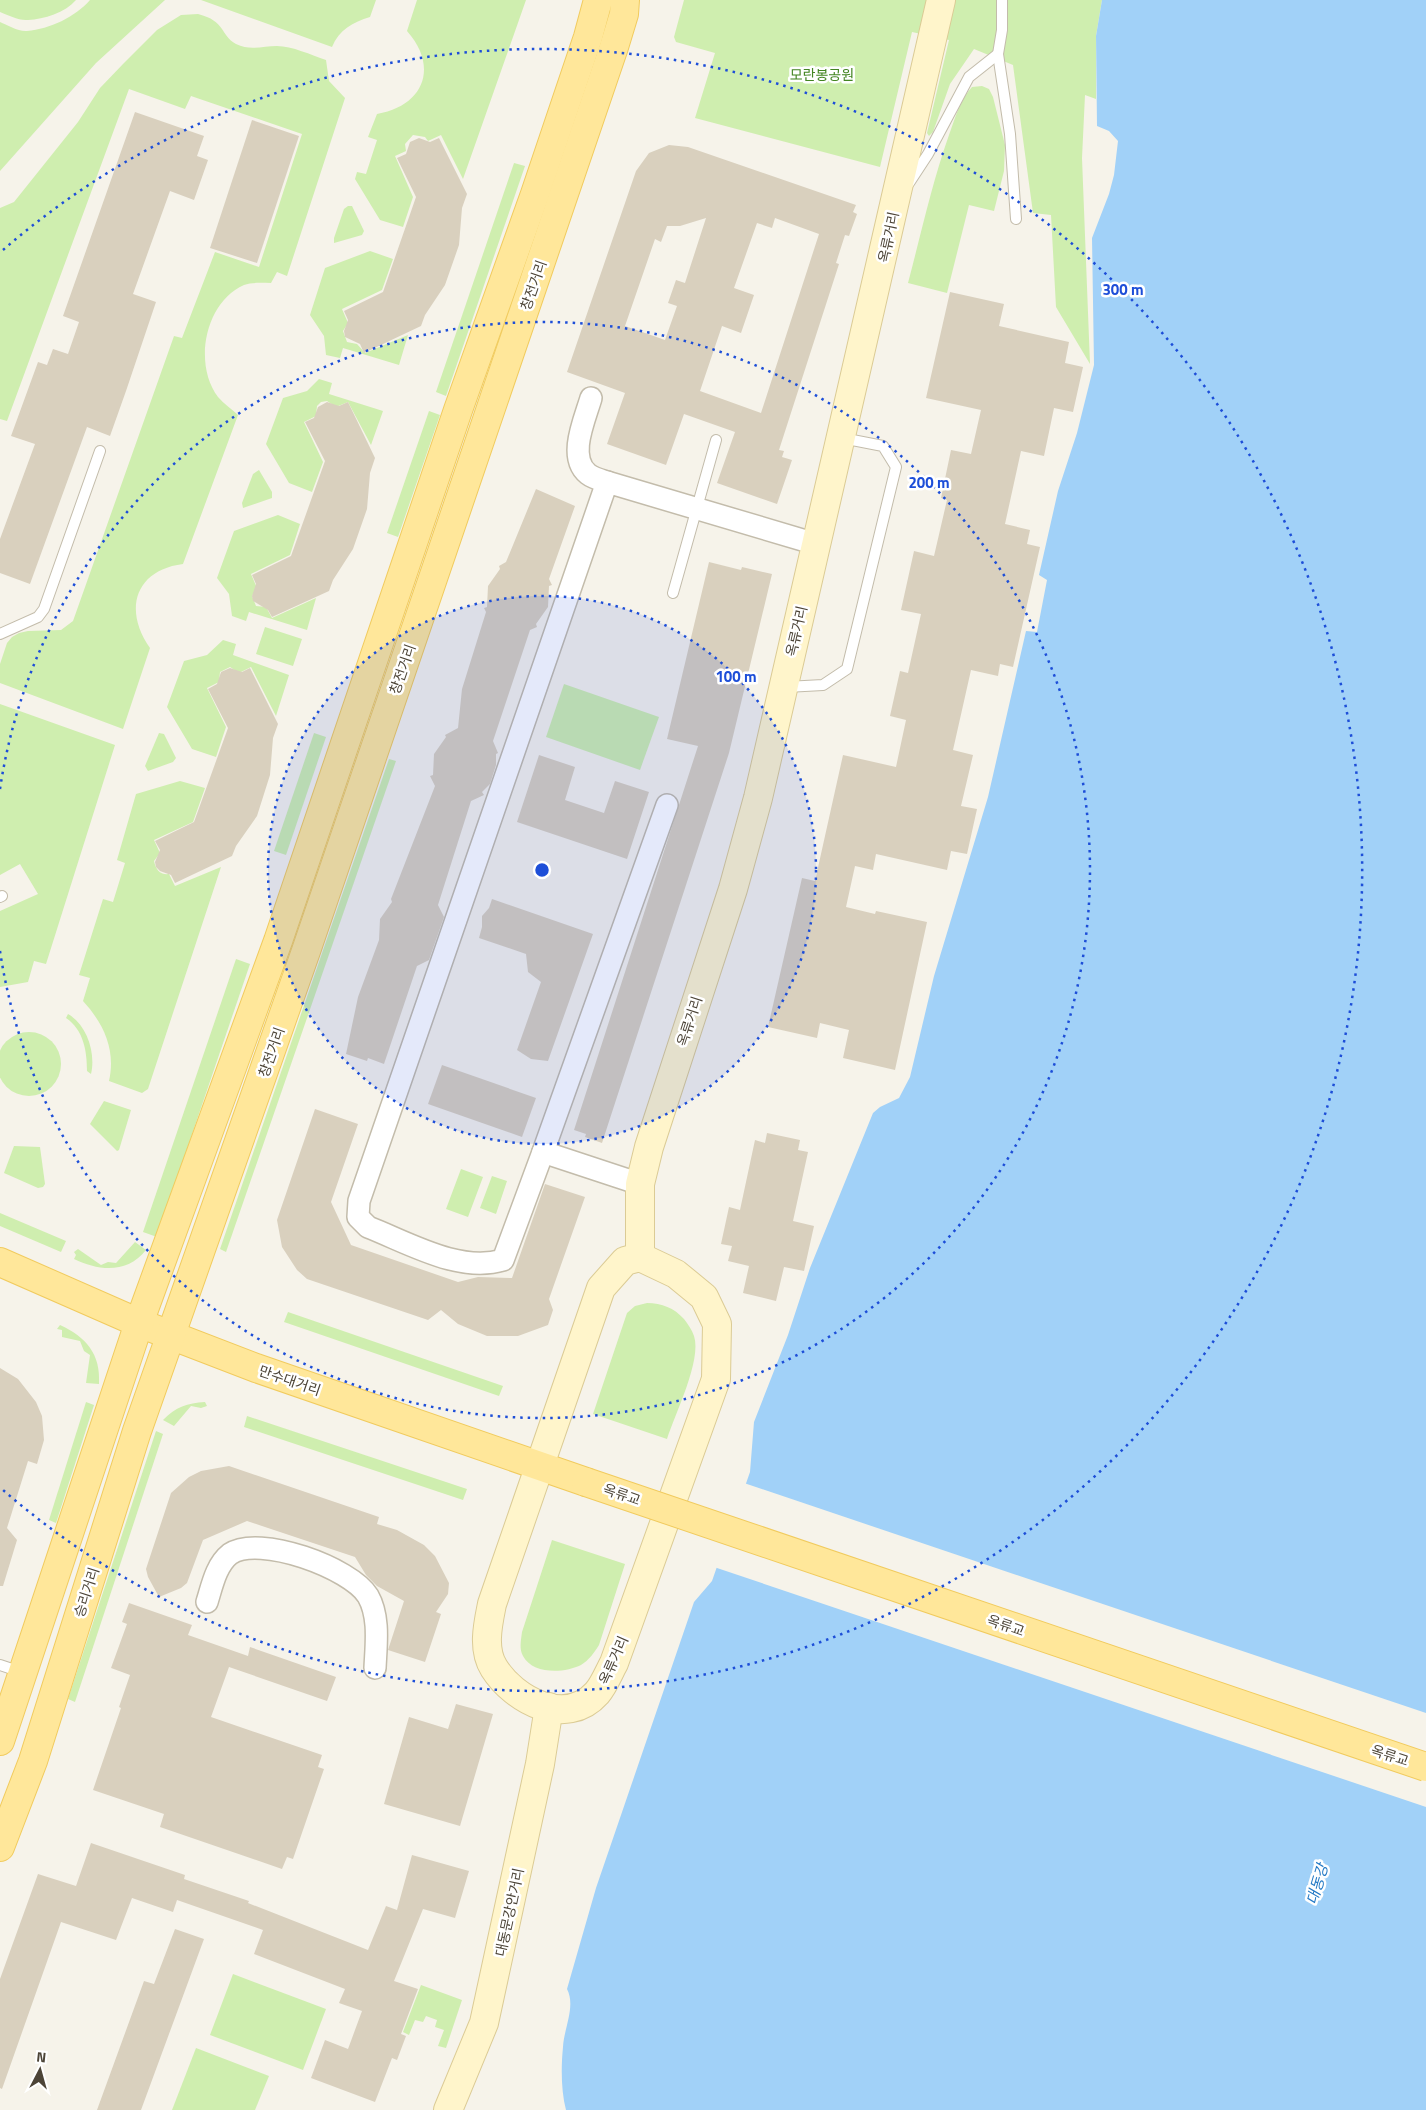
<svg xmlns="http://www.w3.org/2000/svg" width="1426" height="2110" viewBox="0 0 1426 2110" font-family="'Titillium Web','Noto Sans KR',sans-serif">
<rect width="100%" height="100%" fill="#f6f3ea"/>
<g fill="#cfeeaf">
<path d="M0 0H76C65 13 44 19 28 20 19 21 8 15 0 12Z"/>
<path d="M90 0H165L96 63 0 171V22C7 25 19 32 27 31 50 29 75 17 90 0Z"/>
<path d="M201 0H376L370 17C353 22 339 30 332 47Z"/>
<path d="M417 0H526L463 179 441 135 428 141 425 137 413 135 405 144 406 151 395 156 413 197 403 227 380 220 355 179 357 172 366 174 377 140 368 137 377 114C424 106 439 67 407 31Z"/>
<path d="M684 0H1102L1096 36V99L1085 95 1082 158 1090 364 1056 307 1051 215 1033 213 1013 65 974 49 950 84 933 132 929 136 927 133 949 40 912 32 880 167 695 118 715 53 676 42 674 37Z"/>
<path d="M198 14C226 21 220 35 236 44 250 51 263 46 277 46 292 46 311 55 326 60L329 81 345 98 287 276 277 272 271 283C262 283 252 282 244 285 205 302 193 364 218 397 224 404 232 409 238 415L183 564C135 570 123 610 150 648L123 729 0 683V664L7 643 12 637 19 633 28 631 61 630 73 621 174 336 182 338 215 252 259 267 302 134 191 96 185 109 129 89 7 421 0 419V208L14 202 78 122 100 88 123 64 157 30 181 15Z"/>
<path d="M982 86 989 89 993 97 1005 145 1004 171 994 211 969 205 947 293 908 283C921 234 932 183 949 135 955 118 960 100 972 87Z"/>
<path d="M514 163 525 166 446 396 436 392Z"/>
<path d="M348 206H352L364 231 362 235 334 243V238L344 209Z"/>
<path d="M370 251 393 259 382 290 342 309 348 323 343 331 347 342 357 344 365 353 408 335 399 365 343 348 340 358 326 355 324 336 310 315 325 268Z"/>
<path d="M319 379 332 383 329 394 383 411 371 445 348 402 336 407 327 401 321 402 317 406 316 416 304 422 323 462 312 492 289 483 266 444 283 398 307 391Z"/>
<path d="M429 411 440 415 398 537 387 533Z"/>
<path d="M259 470 272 492V498L243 508 242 503 253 474Z"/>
<path d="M278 515 300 524 290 555 251 574 257 588 252 596 256 606 266 607 272 618 316 598 307 630 249 612 246 621 232 616 229 594 217 578 234 531Z"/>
<path d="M265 627 302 639 293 666 256 654Z"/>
<path d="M223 640 236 644 233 655 289 675 276 716 251 667 239 673 230 667 220 672 219 682 207 688 226 727 216 757 192 749 167 707 184 661 207 655Z"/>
<path d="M564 684 659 717 640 770 546 737Z"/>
<path d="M0 704 115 745 46 964 34 961 28 982 0 987V911L38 894 20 864 0 875Z"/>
<path d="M159 733 164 734 176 758 173 762 148 771 145 766Z"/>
<path d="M314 733 326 737 286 855 274 851Z"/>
<path d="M389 759 396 761 226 1252 220 1249Z"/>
<path d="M180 781 205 788 193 822 154 840 160 853 154 861C156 870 160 875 169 874L175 886 221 867 148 1089 142 1093 109 1081C116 1050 104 1024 83 1001L90 978 79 975 103 899 113 902 125 863 117 860 136 794Z"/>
<path d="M236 959 250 964 157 1237 143 1232Z"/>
<path d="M68 1014C87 1025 96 1053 91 1074L87 1071C87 1052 84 1030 66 1018Z"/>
<circle cx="29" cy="1064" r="32"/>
<path d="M104 1101 131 1110 119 1150 117 1151 90 1124Z"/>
<path d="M14 1146 40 1147 45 1184 43 1187 38 1188 4 1173Z"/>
<path d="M461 1169 483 1177 468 1217 446 1209Z"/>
<path d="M492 1176 507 1181 496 1214 480 1208Z"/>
<path d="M0 1213 66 1241 61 1252 0 1226Z"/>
<path d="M135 1242 146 1250C127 1274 99 1271 74 1259L76 1255 74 1252 78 1249 101 1265 108 1262 116 1263Z"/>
<path d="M647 1303C662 1303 674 1308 684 1319 688 1324 692 1330 694 1336 702 1360 675 1414 667 1439L593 1414 627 1313 635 1306Z"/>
<path d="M288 1312 503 1386 499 1396 284 1322Z"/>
<path d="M60 1325C86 1337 101 1354 99 1384L86 1383 90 1355 84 1351 80 1341 62 1337V1330L57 1329Z"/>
<path d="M86 1402 94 1405 56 1523 49 1520Z"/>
<path d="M205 1402 207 1406 201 1408 191 1406 174 1426 163 1420C176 1407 187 1403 205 1402Z"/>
<path d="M247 1416 467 1489 463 1500 244 1427Z"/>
<path d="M156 1431 163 1434 75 1702 68 1699Z"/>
<path d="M552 1540 625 1564 599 1645C594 1653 589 1660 581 1665 565 1673 533 1675 523 1656 519 1649 521 1640 522 1632Z"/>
<path d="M233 1974 326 2009 303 2070 210 2035Z"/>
<path d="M421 1985 462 2000 446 2048 438 2046 444 2030 435 2027 437 2020 426 2016 423 2022 415 2020 409 2035 403 2032Z"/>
<path d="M196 2048 269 2076 255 2110H172Z"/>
</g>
<path fill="#a1d1f8" d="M1102 0H1426V2110H566C561 2091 561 2067 563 2047 564 2028 576 2006 567 1989L596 1888 694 1602 712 1581 750 1472 754 1422 788 1335 810 1268 873 1113 880 1107 899 1098 910 1077 934 976 988 797 1026 631 1037 632 1047 580 1039 575 1058 491 1077 433 1094 365 1092 238 1109 194 1114 175 1118 141 1109 131 1097 126 1096 36Z"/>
<path fill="#f6f3ea" d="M744 1483 1426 1713V1807L714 1567Z"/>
<g fill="#d9d0be" fill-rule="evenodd">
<path d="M135 112 204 136 197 156 208 160 194 200 170 191 133 294 156 302 126 391 110 436 87 427 30 584 0 573V539L35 444 11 436 38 362 47 365 53 349 68 354 79 322 63 316Z"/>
<path d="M252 120 299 136 257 263 210 248Z"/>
<path d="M419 138 430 142 439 138 467 194 462 208 459 245 445 285 425 315 421 326 364 353 360 344 345 337 344 331 348 320 344 311 383 292 416 197 397 158 406 154 410 142Z"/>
<path d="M669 145 688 147 856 205 853 212 857 214 849 236 845 235 836 263 839 264 779 450 784 451 782 457 792 460 777 504 717 483 735 432 684 414 666 465 607 444 625 393 567 372 636 171 649 153ZM706 218 685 283 676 280 668 303 677 306 665 340 625 326 655 239 661 242 667 226H680ZM775 218 819 234 761 413 700 391 722 326 741 333 754 295 734 288 757 223 772 228Z"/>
<path d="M950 292 1004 304 999 326 1069 342 1065 363 1083 367 1073 412 1054 408 1044 456 1021 451 1005 524 1030 530 1027 544 1040 547 1013 667 1000 664 998 676 971 670 953 750 973 755 961 806 977 809 967 854 951 851 947 870 876 854 873 870 855 866 846 907 875 914 876 911 927 922 895 1070 843 1058 849 1030 820 1023 817 1038 768 1027 802 878 815 881 843 755 896 767 906 720 890 716 900 671 908 673 921 614 901 610 914 551 934 556 947 500 941 498 951 450 971 454 981 410 926 398Z"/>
<path d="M327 402 339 406 348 402 375 458 370 473 367 509 353 549 333 580 329 591 272 617 268 610 253 601 252 596 256 584 252 575 291 556 325 461 305 422 314 418 318 407Z"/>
<path d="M536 489 575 506 549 579 552 585 549 586 548 607 536 624 537 627 530 630 493 741 498 753 496 754V765L490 784 482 792 484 795 471 801 438 905 444 917 429 960 417 966 384 1064 368 1058 367 1061 346 1054 358 997 379 940 380 919 392 902 391 899 435 786 430 776 433 775 434 754 446 737 445 735 458 728 462 689 486 612 484 608 487 607 488 586 500 569 499 566 506 562Z"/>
<path d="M709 562 741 570 742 567 772 574 729 753 602 1143 585 1137 586 1134 574 1130 698 746 667 739Z"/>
<path d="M230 668 242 672 250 668 278 724 273 738 270 775 257 816 236 846 232 856 175 883 171 875 160 871 156 867 155 862 160 850 155 841 194 822 228 728 208 689 217 684 221 672Z"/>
<path d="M539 755 575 767 565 800 604 813 615 781 649 792 627 859 517 822Z"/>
<path d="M492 899 593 934 548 1061 531 1059 517 1050 541 982 528 972 526 954 479 938 482 927V916L489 908Z"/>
<path d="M442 1065 536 1098 522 1137 428 1104Z"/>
<path d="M315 1109 358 1124 331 1202 351 1245 458 1282 478 1277 512 1278 545 1184 585 1197 549 1299 553 1310 548 1325 518 1336H487L458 1324 441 1310 428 1320 307 1279 297 1270 282 1247 277 1220Z"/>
<path d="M767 1133 800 1140 798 1150 808 1152 793 1221 814 1226 804 1271 784 1267 776 1301 743 1293 749 1266 728 1261 732 1246 721 1244 729 1207 740 1210 755 1140 765 1143Z"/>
<path d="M0 1368 18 1379 36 1402 42 1416 44 1440 37 1464 28 1461 7 1528 17 1540 3 1586H0Z"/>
<path d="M229 1466 379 1517 377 1524 397 1530 424 1545 435 1556 449 1583 448 1594 436 1612 441 1614 425 1662 388 1650 404 1601 377 1586 366 1575 355 1557 247 1521 203 1540 187 1583 181 1588 159 1597 148 1577 146 1569 171 1493 189 1477 201 1471Z"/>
<path d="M129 1603 192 1625 188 1635 248 1656 250 1647 336 1677 327 1701 229 1667 211 1717 322 1755 318 1767 324 1769 293 1859 287 1857 282 1869 160 1827 164 1814 93 1790 121 1708 119 1707 130 1675 111 1668 127 1624 122 1622Z"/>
<path d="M456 1704 493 1714 460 1826 384 1804 409 1717 448 1729Z"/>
<path d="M91 1843 185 1875 184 1879 249 1901 248 1903 368 1950 386 1906 397 1910 412 1855 469 1871 455 1918 423 1909 394 1981 418 1989 401 2034 406 2036 397 2060 392 2058 375 2102 311 2078 325 2040 348 2049 362 2011 339 2003 345 1989 254 1954 263 1930 177 1900 173 1912 132 1898 116 1940 61 1922 2 2089 0 2088V1979L38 1874 76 1886Z"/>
<path d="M175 1929 204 1939 141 2110H97L144 1981 154 1984Z"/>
</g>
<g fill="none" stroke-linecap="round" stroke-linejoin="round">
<g stroke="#c3bcab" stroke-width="12">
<g id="lane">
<path d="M1002 0V30L998 54 1010 134 1016 219"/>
<path d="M909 183 928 154 969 77 998 54"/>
<path d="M673 593 716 440"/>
<path d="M0 634 38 617 44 609 100 451"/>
<path d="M786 687 823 685 847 669 896 467 883 446 842 438"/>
<path d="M0 897 2 896"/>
<path d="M0 1665 21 1672"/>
</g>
</g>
<g stroke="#c3bcab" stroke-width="24">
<g id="street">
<path d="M591 398C585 419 567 457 588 474 593 478 601 480 607 482"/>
<path d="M543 1152 667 805"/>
<path d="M640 1184 543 1152 503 1260C459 1273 409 1243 368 1227L358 1217 359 1201 607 482 816 544"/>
<path d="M207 1602C212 1586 216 1565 230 1554 259 1534 351 1568 368 1596 380 1617 376 1645 375 1668"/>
</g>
</g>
<g stroke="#dbcb95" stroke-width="30">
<g id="secondary">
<path d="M640 1257V1184L649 1147 733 889 758 798 941 0"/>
<path d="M640 1257 676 1274 704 1297 717 1324 716 1379 614 1663C609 1672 604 1685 597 1693 566 1728 514 1700 494 1668 482 1649 488 1624 492 1604L601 1288 625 1261Z"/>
<path d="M448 2110 484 2023 540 1764 549 1707"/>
</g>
</g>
<g stroke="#f1cb5e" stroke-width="30">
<g id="primary">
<path d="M0 1262 139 1323 256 1368 586 1482"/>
<path d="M0 1741 139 1323 278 941 458 410 535 194 588 37 598 0"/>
<path d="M0 1847 33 1761 137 1431 306 951 614 47 624 14 625 0"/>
</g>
</g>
<use href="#lane" stroke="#fff" stroke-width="10"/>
<use href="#street" stroke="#fff" stroke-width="21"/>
<use href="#secondary" stroke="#fff5cb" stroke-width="28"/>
<use href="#primary" stroke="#ffe79a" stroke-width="28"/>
<g stroke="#f1cb5e" stroke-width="30" stroke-linecap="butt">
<path id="primary-bridge" d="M586 1482 1426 1767"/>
</g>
<use href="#primary-bridge" stroke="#ffe79a" stroke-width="28"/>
</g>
<circle cx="542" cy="870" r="274" fill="#1d4ed8" fill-opacity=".12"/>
<g fill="none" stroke="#1d4ed8" stroke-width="2.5" stroke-dasharray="2.5 5">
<circle cx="542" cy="870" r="274"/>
<path d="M0 789A548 548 0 1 1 0 951"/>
<path d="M3 250A821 821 0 1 1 3 1490"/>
</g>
<g text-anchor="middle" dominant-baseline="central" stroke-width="5" stroke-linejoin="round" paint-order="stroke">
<g font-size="14" fill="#438522" stroke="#fff">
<text x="822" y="74">모란봉공원</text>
</g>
<g font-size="14" fill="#4c4437" stroke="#fff">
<text transform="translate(888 237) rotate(-78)">옥류거리</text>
<text transform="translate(533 285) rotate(-71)">창전거리</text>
<text transform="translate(796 631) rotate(-77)">옥류거리</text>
<text transform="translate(402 669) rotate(-71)">창전거리</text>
<text transform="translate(689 1021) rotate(-72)">옥류거리</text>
<text transform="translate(271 1052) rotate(-71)">창전거리</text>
<text transform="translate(290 1380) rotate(19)">만수대거리</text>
<text transform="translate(622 1494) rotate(19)">옥류교</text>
<text transform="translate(86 1592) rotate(-72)">승리거리</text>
<text transform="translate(1006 1625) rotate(19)">옥류교</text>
<text transform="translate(613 1660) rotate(-66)">옥류거리</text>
<text transform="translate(1390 1755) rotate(18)">옥류교</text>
<text transform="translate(509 1912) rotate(-78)">대동문강안거리</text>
</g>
<g font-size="15" font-style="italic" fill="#2379c5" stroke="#fff">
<text transform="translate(1317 1884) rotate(-74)">대동강</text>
</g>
</g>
<circle cx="542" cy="870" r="8" fill="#1d4ed8" stroke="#fff" stroke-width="2.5"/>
<g font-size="15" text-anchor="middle" font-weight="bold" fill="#1d4ed8" stroke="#fff" stroke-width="5" stroke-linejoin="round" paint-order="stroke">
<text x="1123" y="295">300 m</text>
<text x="929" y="488">200 m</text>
<text x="736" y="682">100 m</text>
</g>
<g transform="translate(40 2070) rotate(6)" stroke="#ffffff" stroke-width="4" paint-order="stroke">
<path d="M0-4L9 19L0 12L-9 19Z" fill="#4c4437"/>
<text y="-8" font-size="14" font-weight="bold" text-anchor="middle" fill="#4c4437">N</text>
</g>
</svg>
